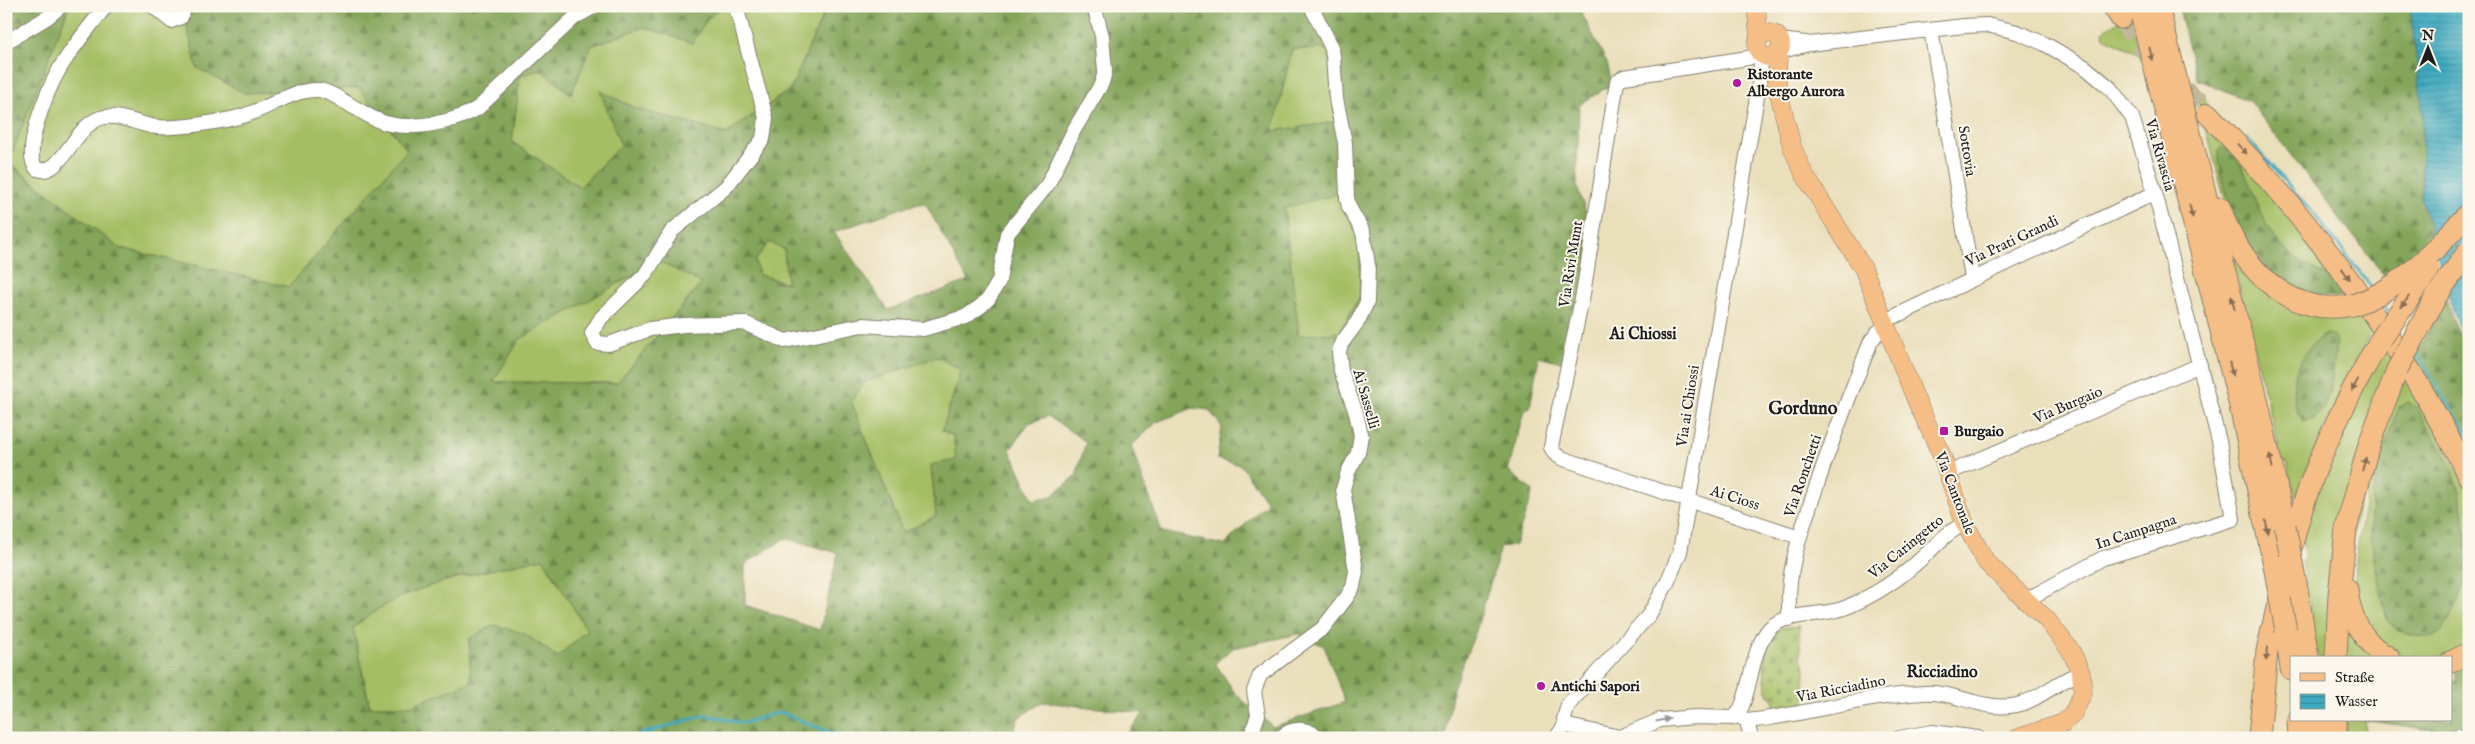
<svg xmlns="http://www.w3.org/2000/svg" width="2475" height="744" viewBox="0 0 2475 744" font-family="'IM FELL English',serif">
<defs>
<pattern id="forest-firs" width="22" height="20" patternUnits="userSpaceOnUse" patternTransform="scale(1.25)"><rect width="22" height="20" fill="#84a55a"/><path d="M5 1l3.5 6h-7zM16 11l3.5 6h-7z" fill="#6b864a"/></pattern>
<pattern id="cemetery-stones" width="16" height="16" patternUnits="userSpaceOnUse" patternTransform="scale(1.25)"><rect width="16" height="16" fill="#a5be64"/><path d="M2 7V4a2 2 0 0 1 4 0v3zM10 15v-3a2 2 0 0 1 4 0v3z" fill="#8da356"/></pattern>
<pattern id="water-rules" width="6" height="5" patternUnits="userSpaceOnUse" patternTransform="scale(1.25)"><rect width="6" height="5" fill="#3fa9bf"/><path d="M0 2.5h6" fill="none" stroke="#34899a"/></pattern>
</defs>
<rect width="100%" height="100%" fill="#fbf7ec"/>
<filter id="ink" filterUnits="userSpaceOnUse"><feTurbulence type="fractalNoise" baseFrequency=".02" numOctaves="2"/><feDisplacementMap in="SourceGraphic" scale="10" xChannelSelector="R" yChannelSelector="G"/><feConvolveMatrix kernelMatrix="1 2 1 2 8 2 1 2 1" color-interpolation-filters="sRGB"/></filter>
<filter id="wash" filterUnits="userSpaceOnUse"><feTurbulence type="fractalNoise" baseFrequency=".0096" numOctaves="4" result="noise"/><feDisplacementMap in="SourceGraphic" scale="20" xChannelSelector="R" yChannelSelector="G"/><feGaussianBlur stdDeviation="1.12" result="paint"/><feColorMatrix in="noise" values="0 0 0 0 0 0 0 0 0 0 0 0 0 0 0 0 0 1.4 0 .05"/><feComposite in="paint" operator="in"/></filter>
<g filter="url(#wash)">
<rect width="100%" height="100%" fill="#eadfbb"/>
<g fill="#a5be64" stroke="#606d40" fill-rule="evenodd">
<path d="M69 6H186L244 93 359 88 407 150 289 287 119 248 8 162Z"/>
<path d="M721 6H827L791 89 726 134 635 108 600 91 621 145 580 187 512 142 520 76 540 69 571 94 591 46 644 27 692 43 706 21Z"/>
<path d="M2130 13 2140 54 2104 37 2103 31Z"/>
<path d="M1292 49H1329L1335 122 1273 131Z"/>
<path d="M2204 92 2212 131 2243 161 2354 297 2300 294 2260 264 2228 209 2223 193 2197 94ZM2241 164C2249 181 2253 202 2262 218 2280 253 2304 266 2338 280 2318 277 2294 277 2273 271 2250 264 2227 193 2220 171Z"/>
<path d="M1338 194 1360 238V296L1339 333 1298 335 1284 207Z"/>
<path d="M2228 241 2255 277 2359 311 2372 330 2323 429 2295 499 2287 462H2282ZM2327 334 2336 343 2330 394 2304 356 2320 337Z"/>
<path d="M769 242 784 249 788 283 759 275 755 261Z"/>
<path d="M658 261 702 283 617 383 492 382 520 339Z"/>
<path d="M2385 343 2394 357 2377 399 2332 658H2318L2302 560 2305 559 2300 527 2306 507Z"/>
<path d="M937 357 961 369 942 431 953 435 956 460 931 465 936 516 903 533 851 401 865 382Z"/>
<path d="M2405 376 2469 491V644L2442 658H2407L2392 652 2368 631 2354 587 2357 549 2370 478 2378 447ZM2412 404 2448 464 2467 554V573L2463 587 2430 636C2413 638 2398 633 2387 620 2377 570 2362 519 2379 469 2387 446 2402 425 2412 404Z"/>
<path d="M543 558 587 630 558 657 523 633 469 639 471 682 410 706H370L353 628C403 582 479 574 543 558Z"/>
<path d="M2346 618 2381 658H2345Z"/>
<path d="M2344 720H2364L2367 738H2344Z"/>
</g>
<g fill="url(#forest-firs)" stroke="#50603b" fill-rule="evenodd">
<path d="M6 6H69L8 163 119 248 289 287 407 150 359 88 244 93 197 68 187 26 186 6H721L706 21 692 43 644 27 591 46 571 94 540 69 520 76 512 142 580 187 621 145 600 91 635 108 726 134 791 89 827 6H1578L1607 63 1612 84 1579 105 1577 187 1593 232 1568 364 1539 356 1530 407 1524 411 1508 471 1533 491 1515 545 1501 547 1476 631 1453 688 1445 738H1123L1144 713 1043 702 1019 717 1011 738H6ZM1292 49H1329L1335 122 1273 131ZM1337 194 1360 238V296L1339 333 1299 335 1284 208ZM925 203 968 281 888 310 834 232 905 207ZM769 242 784 249 787 283 759 275 755 261ZM658 261 702 283 617 383 493 382 520 339ZM937 357 961 370 942 431 953 435 956 460 931 465 936 516 903 533 851 401 865 382ZM1193 408 1209 410 1222 427 1217 459 1241 465 1267 503 1224 545 1162 532 1131 446 1157 422ZM1048 416 1086 442 1076 476 1052 496 1033 500 1010 450 1029 423ZM785 538 838 553 820 630 745 605V564ZM543 558 587 630 558 657 523 633 494 625 469 639 471 682 410 706H369L353 628C403 582 479 574 543 558ZM1298 634 1324 646 1345 702 1273 727 1235 693 1215 663 1233 648Z"/>
<path d="M2178 6H2469V202L2423 248 2386 278 2249 101 2197 79Z"/>
<path d="M2221 147C2247 154 2257 217 2275 238 2292 260 2314 270 2338 280L2348 296C2268 306 2224 218 2218 150Z"/>
<path d="M2446 299 2452 318 2469 351V465L2411 363Z"/>
<path d="M2327 334 2335 337 2336 343C2334 362 2332 424 2303 421 2282 393 2298 349 2327 334Z"/>
<path d="M2408 402 2417 408C2430 433 2449 458 2458 485 2463 501 2469 555 2467 572 2465 586 2451 621 2441 631 2425 645 2398 633 2387 620 2380 585 2369 549 2371 513 2373 478 2386 439 2399 406Z"/>
<path d="M2469 658V738H2450L2446 732 2364 720H2451V681L2456 682C2454 669 2460 666 2469 658Z"/>
</g>
<path fill="url(#cemetery-stones)" stroke="#606d40" d="M1799 626 1801 659 1805 667V710L1776 713 1772 696H1769L1768 691H1766C1764 665 1760 648 1780 628Z"/>
<path fill="url(#water-rules)" stroke="#2e626e" d="M2410 6H2469V346L2453 312 2421 197 2423 114Z"/>
<g fill="none" stroke-linecap="round" stroke-linejoin="round">
<g stroke="#3fa9bf" stroke-width="3">
<path d="M2247 138 2322 224 2373 289"/>
<path d="M2380 301 2390 314"/>
<path d="M2416 352 2469 437"/>
<path d="M629 738 705 715 744 723 780 712 843 738"/>
</g>
</g>
</g>
<g filter="url(#ink)">
<g fill="none" stroke-linecap="round" stroke-linejoin="round">
<path stroke="#c1b89b" stroke-width="21" stroke-dasharray="21 11" stroke-linecap="butt" d="M2121 18 2148 54 2208 114"/>
<g stroke="#837e6c" stroke-width="16">
<g id="minor">
<path d="M106 6C90 26 73 46 60 68 49 87 20 153 37 169 63 178 74 121 105 117 123 115 139 125 157 127 177 129 219 122 239 117 266 111 290 89 318 90 331 91 347 104 359 110 369 116 378 122 390 124 415 130 456 122 478 108L575 17 595 6"/>
<path d="M153 6 171 21 181 17 185 6"/>
<path d="M736 6 766 118 763 139 726 187 672 231 645 275 601 318 592 333 597 343 609 344 650 329 684 325 744 323 785 341 862 325 923 329 965 317 981 306 989 298 999 281 1007 234 1048 184 1074 130 1102 83 1105 71 1102 36 1094 6"/>
<path d="M1931 30 1972 278"/>
<path d="M1779 40 1806 43"/>
<path d="M6 42 48 17 61 6"/>
<path d="M1778 52 1809 44 1964 26 1987 25 2017 32 2045 44 2085 67 2110 88 2132 117 2155 193 2219 441 2233 519 2103 558 2026 600"/>
<path d="M1760 53 1748 58 1624 77 1617 82 1583 294 1551 447 1555 454 1561 458 1799 537"/>
<path d="M1885 321 2155 193"/>
<path d="M1948 473 2200 365"/>
<path d="M1790 619C1784 575 1802 529 1816 488 1832 438 1852 390 1871 341L1878 332 1887 328"/>
<path d="M1739 716 1747 721 1751 738"/>
<path d="M1747 721C1807 715 1863 696 1924 693 1956 691 1984 712 2017 705 2041 699 2058 680 2081 673"/>
<path d="M1566 726 1564 719 1568 705 1649 615 1667 583 1680 552 1758 91 1762 55"/>
<path d="M1250 738 1258 715 1254 691 1260 675 1323 628 1347 597 1353 587 1356 571 1343 489 1348 472 1358 453 1361 435 1356 413 1341 371 1339 352 1341 344 1358 321 1367 302 1368 265 1363 232 1349 207 1347 198 1345 143 1336 99 1333 55 1330 44 1311 6"/>
<path d="M1280 738C1293 726 1307 728 1320 738"/>
<path d="M1556 738 1563 728 1568 726 1620 737 1660 720 1695 717 1733 718C1751 707 1748 652 1770 628 1787 611 1825 617 1847 607 1875 595 1901 578 1923 557 1937 545 1947 531 1965 524"/>
<path d="M1899 738 1932 732 1978 738"/>
<path d="M2458 738V736"/>
</g>
</g>
<g stroke="#837e6c" stroke-width="19">
<g id="major">
<path d="M1756 6 1759 37"/>
<circle cx="1769" cy="45" r="12"/>
<path d="M1778 52 1777 86 1792 147 1804 174 1863 268 1916 400 1942 456 1965 524 1986 562 2047 620 2071 651 2081 673 2083 693 2072 715 2063 723 2018 738"/>
</g>
</g>
<g stroke="#837e6c" stroke-width="23">
<g id="highway">
<path d="M2113 6 2121 18"/>
<path d="M2139 6 2240 406 2274 565"/>
<path d="M2158 6 2256 395 2285 526"/>
<path d="M2208 114C2313 222 2402 341 2469 477"/>
<path d="M2220 208C2239 264 2287 319 2353 305"/>
<path d="M2292 545C2309 473 2342 406 2379 342"/>
<path d="M2297 589 2308 658"/>
<path d="M2347 589C2350 619 2362 642 2389 658"/>
<path d="M2286 631 2291 669"/>
<path d="M2336 658 2339 595 2346 529 2369 444 2397 370"/>
<path d="M2451 662 2469 653"/>
<path d="M2298 720 2299 738"/>
<path d="M2316 720 2317 738"/>
<path d="M2259 738 2267 651 2280 595"/>
<path d="M2336 738V720"/>
</g>
</g>
<use href="#minor" stroke="#fff" stroke-width="14"/>
<use href="#major" stroke="#f6be87" stroke-width="18"/>
<use href="#highway" stroke="#f6be87" stroke-width="21"/>
<g stroke="#837e6c" stroke-width="23" stroke-linecap="butt">
<g id="highway-bridge">
<path d="M2353 305C2403 289 2434 250 2469 213"/>
<path d="M2379 342 2429 269"/>
<path d="M2397 370 2437 295 2469 250"/>
<path d="M2285 526 2297 589"/>
<path d="M2274 565 2286 631"/>
</g>
</g>
<use href="#highway-bridge" stroke="#f6be87" stroke-width="21"/>
</g>
<defs><path id="oneway-solid" d="M-6-.8H1V-3.2L6.5 0L1 3.2V.8H-6Z" transform="scale(1.25)"/></defs>
<g fill="#896d52">
<use href="#oneway-solid" transform="translate(2151 54) rotate(76)"/>
<use href="#oneway-solid" transform="translate(2242 149) rotate(46)"/>
<use href="#oneway-solid" transform="translate(2191 211) rotate(76)"/>
<use href="#oneway-solid" transform="translate(2346 274) rotate(54)"/>
<use href="#oneway-solid" transform="translate(2405 302) rotate(124)"/>
<use href="#oneway-solid" transform="translate(2233 303) rotate(-104)"/>
<use href="#oneway-solid" transform="translate(2231 369) rotate(76)"/>
<use href="#oneway-solid" transform="translate(2355 385) rotate(118)"/>
<use href="#oneway-solid" transform="translate(2271 461) rotate(-102)"/>
<use href="#oneway-solid" transform="translate(2364 464) rotate(-75)"/>
<use href="#oneway-solid" transform="translate(2267 527) rotate(79)"/>
<use href="#oneway-solid" transform="translate(2267 654) rotate(99)"/>
</g>
<use fill="#999" href="#oneway-solid" transform="translate(1663 720) rotate(-11)"/>
</g>
<g fill="#b5179e" stroke="#fbf7ec" stroke-width="2">
<circle cx="1737" cy="83" r="5"/>
<rect x="1939" y="426" width="10" height="10" rx="2.5"/>
<circle cx="1541" cy="686" r="5"/>
</g>
<g text-anchor="middle" dominant-baseline="central" stroke-width="4" stroke-linejoin="round" paint-order="stroke">
<g font-size="15" font-weight="bold" fill="#1c1c1c" stroke="#fbf7ec" text-anchor="start">
<text x="1747" y="74">Ristorante<tspan x="1747" dy="17">Albergo Aurora</tspan></text>
<text x="1954" y="431">Burgaio</text>
<text x="1551" y="686">Antichi Sapori</text>
</g>
<g font-size="15" fill="#1c1c1c" stroke="#fbf7ec">
<text transform="translate(1967 151) rotate(81)">Sottovia</text>
<text transform="translate(2160 155) rotate(74)">Via Rivascia</text>
<text transform="translate(2012 241) rotate(-25)">Via Prati Grandi</text>
<text transform="translate(1571 264) rotate(-81)">Via Rivi Munt</text>
<text transform="translate(1366 399) rotate(74)">Ai Sasselli</text>
<text transform="translate(2068 405) rotate(-23)">Via Burgaio</text>
<text transform="translate(1688 406) rotate(-81)">Via ai Chiossi</text>
<text transform="translate(1803 476) rotate(-71)">Via Ronchetti</text>
<text transform="translate(1955 493) rotate(69)">Via Cantonale</text>
<text transform="translate(1735 498) rotate(18)">Ai Cioss</text>
<text transform="translate(2136 532) rotate(-18)">In Campagna</text>
<text transform="translate(1906 547) rotate(-39)">Via Caringetto</text>
<text transform="translate(1841 689) rotate(-11)">Via Ricciadino</text>
</g>
<g font-size="16" font-weight="bold" fill="#1c1c1c" stroke="#fbf7ec">
<text x="1643" y="335">Ai Chiossi</text>
<text x="1942" y="673">Ricciadino</text>
</g>
<g font-size="18" font-weight="bold" fill="#1c1c1c" stroke="#fbf7ec">
<text x="1803" y="409">Gorduno</text>
</g>
</g>
<rect width="2475" height="744" fill="none" stroke="#fbf7ec" stroke-width="25"/>
<rect x="2290" y="656" width="162" height="65" fill="#fbf7ec" stroke="#a29f99"/>
<rect x="2300" y="673" width="25" height="8" fill="#f6be87" stroke="#a29f99"/>
<text x="2335" y="682" font-size="15" fill="#1c1c1c">Straße</text>
<rect x="2300" y="694" width="25" height="15" fill="url(#water-rules)" stroke="#a29f99"/>
<text x="2335" y="706" font-size="15" fill="#1c1c1c">Wasser</text>
<g transform="translate(2428 48)" stroke="#fbf7ec" stroke-width="4" paint-order="stroke">
<path d="M0-4L9 19L0 12L-9 19Z" fill="#1c1c1c"/>
<text y="-8" font-size="14" font-weight="bold" text-anchor="middle" fill="#1c1c1c">N</text>
</g>
</svg>
